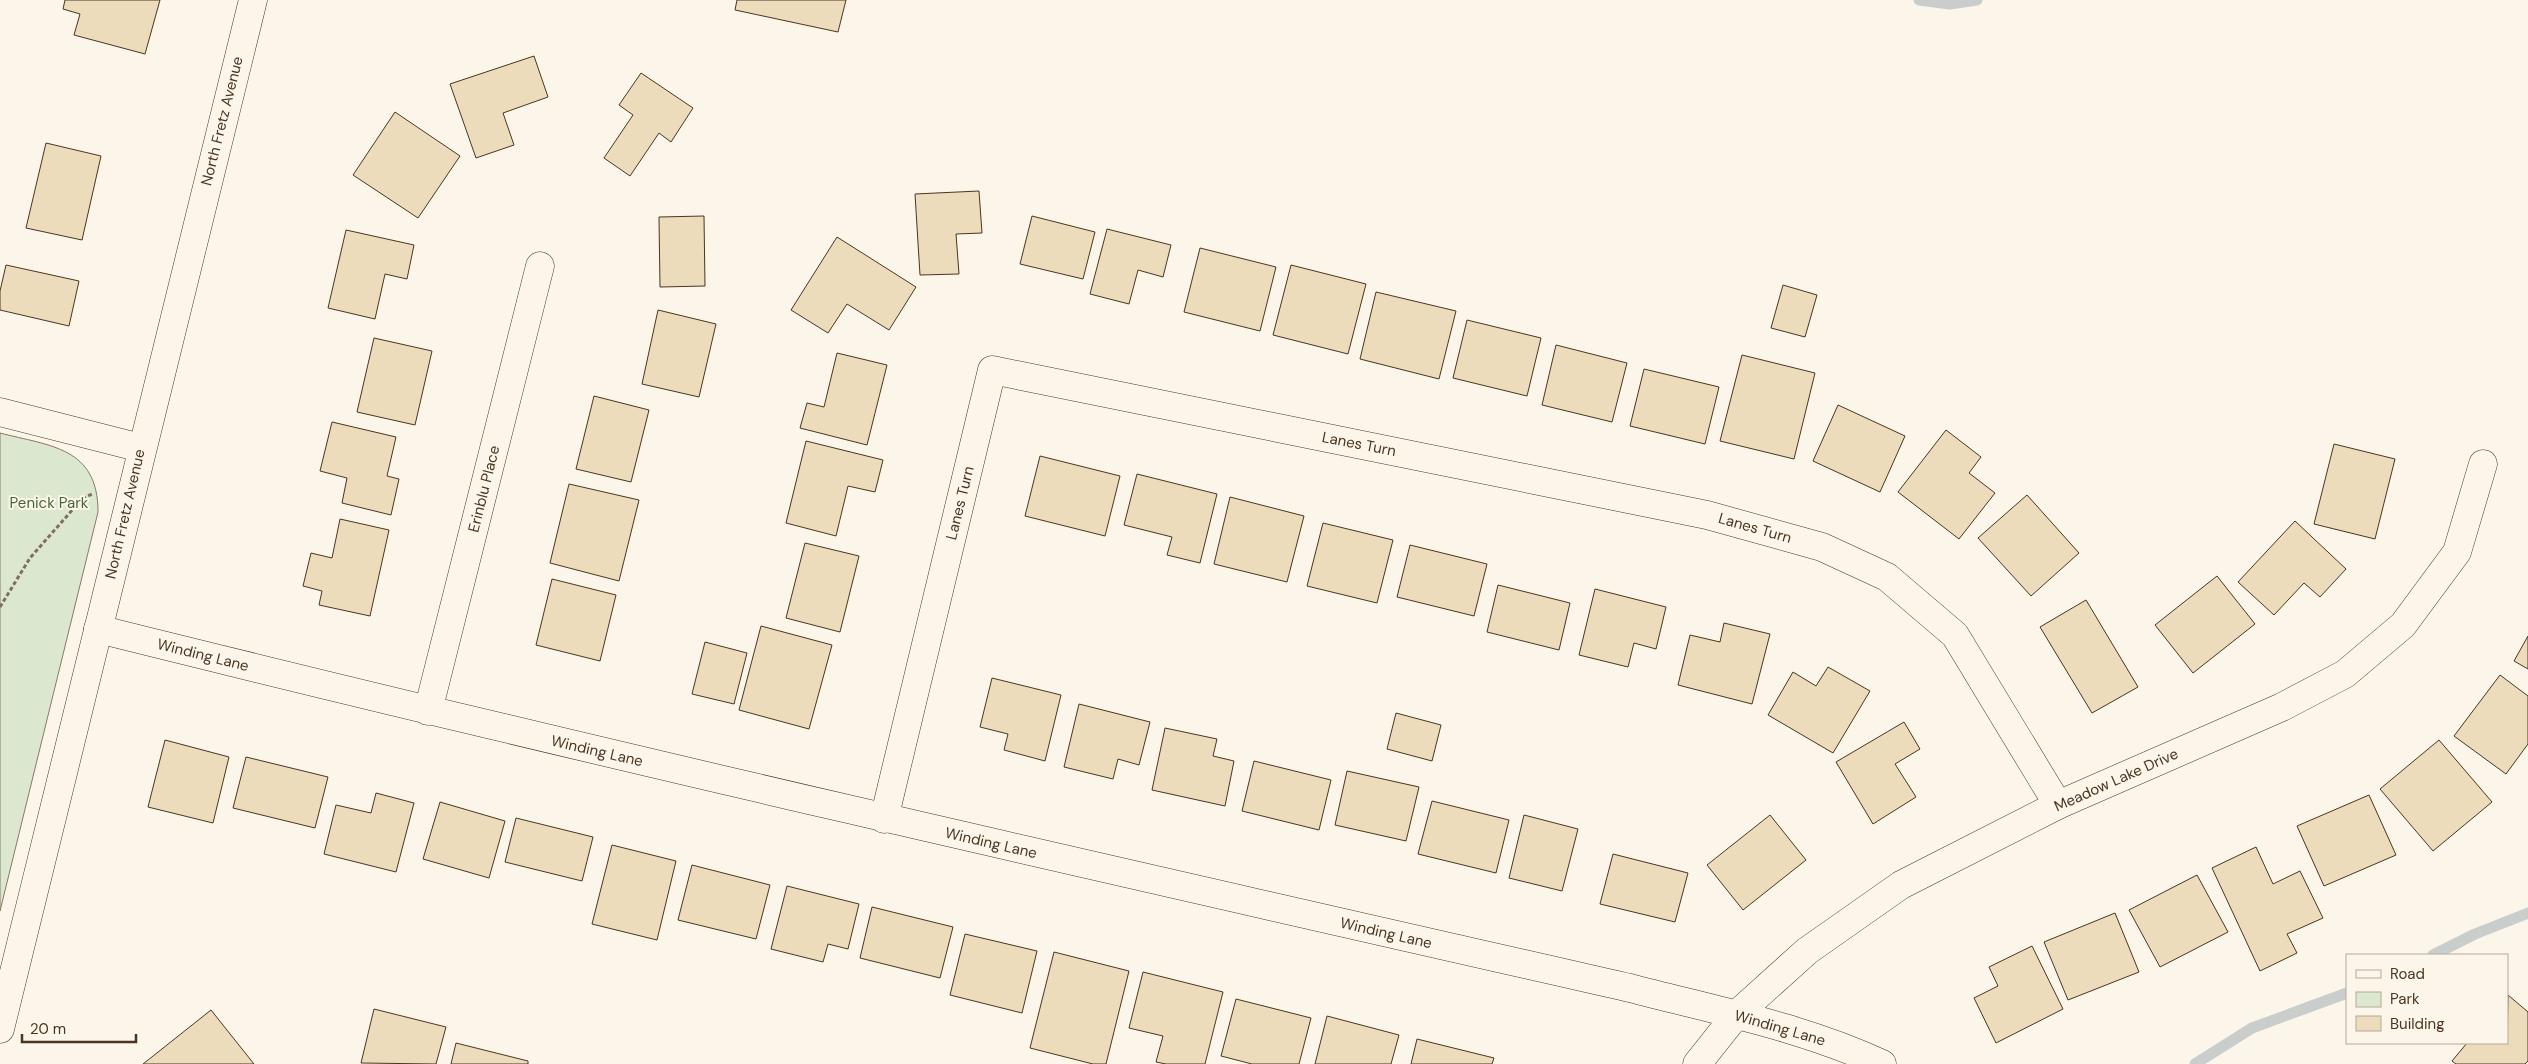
<svg xmlns="http://www.w3.org/2000/svg" width="2528" height="1064" viewBox="0 0 2528 1064" font-family="'DM Sans',sans-serif">
<rect width="100%" height="100%" fill="#fbf6e9"/>
<path fill="#dce7d0" stroke="#887966" d="M0 433C50 446 98 447 98 512L0 911Z"/>
<g fill="none" stroke-linecap="round" stroke-linejoin="round">
<g stroke="#c9cecd" stroke-width="11">
<path d="M1919 0 1950 4 1977 0"/>
<path d="M2433 955 2475 934 2528 913"/>
<path d="M2195 1064 2252 1028 2347 993"/>
</g>
</g>
<g fill="#ecdcbc" stroke="#4a3520">
<path d="M65 0H160L145 54 74 35 80 14 63 9Z"/>
<path d="M737 0H846L838 32 735 10Z"/>
<path d="M534 56 548 97 503 113 514 145 476 158 450 84Z"/>
<path d="M641 73 693 108 671 142 659 133 630 176 604 158 633 115 619 105Z"/>
<path d="M395 112 460 156 418 218 353 175Z"/>
<path d="M46 143 101 156 82 240 26 228Z"/>
<path d="M979 191 982 233 956 234 959 274 920 275 915 194Z"/>
<path d="M704 216 705 286 660 287 659 217Z"/>
<path d="M1032 216 1095 232 1083 279 1020 264Z"/>
<path d="M1107 229 1171 245 1163 277 1138 270 1129 304 1090 294Z"/>
<path d="M346 230 414 245 407 279 385 274 375 319 328 308Z"/>
<path d="M837 237 916 287 889 330 847 304 828 333 791 310Z"/>
<path d="M1200 248 1276 267 1260 331 1184 312Z"/>
<path d="M6 265 79 281 69 326 0 310V291Z"/>
<path d="M1291 265 1366 284 1348 354 1273 335Z"/>
<path d="M1783 285 1817 295 1805 337 1771 328Z"/>
<path d="M1376 292 1456 311 1439 379 1360 359Z"/>
<path d="M658 310 716 324 699 397 642 384Z"/>
<path d="M1467 320 1541 338 1527 396 1453 378Z"/>
<path d="M374 338 432 351 415 425 357 412Z"/>
<path d="M1556 345 1627 363 1612 422 1542 405Z"/>
<path d="M837 353 887 365 867 445 800 428 807 403 824 407Z"/>
<path d="M1742 355 1815 373 1794 459 1720 441Z"/>
<path d="M1644 369 1719 387 1705 444 1630 426Z"/>
<path d="M594 396 649 410 631 482 576 469Z"/>
<path d="M1838 405 1905 436 1880 492 1813 461Z"/>
<path d="M332 422 396 437 387 476 399 479 391 515 342 503 347 478 320 471Z"/>
<path d="M1946 430 1981 457 1969 473 1995 493 1959 539 1898 492Z"/>
<path d="M806 441 883 460 875 492 848 486 836 536 786 523Z"/>
<path d="M2334 444 2395 459 2375 539 2314 524Z"/>
<path d="M1040 456 1120 476 1105 536 1025 516Z"/>
<path d="M1137 474 1217 494 1200 563 1167 555 1172 537 1124 525Z"/>
<path d="M569 484 639 500 619 581 550 563Z"/>
<path d="M2027 495 2079 553 2031 596 1978 538Z"/>
<path d="M1230 497 1304 516 1287 582 1214 564Z"/>
<path d="M340 519 389 530 370 616 319 605 322 591 303 586 311 553 332 558Z"/>
<path d="M2295 521 2346 569 2320 597 2304 583 2274 615 2238 582Z"/>
<path d="M1323 523 1393 540 1377 603 1307 586Z"/>
<path d="M805 543 859 556 840 632 786 618Z"/>
<path d="M1410 545 1487 564 1474 616 1397 597Z"/>
<path d="M2217 576 2255 624 2193 673 2155 625Z"/>
<path d="M552 579 616 595 600 661 536 645Z"/>
<path d="M1498 585 1570 603 1559 650 1487 632Z"/>
<path d="M1595 589 1666 607 1656 649 1634 643 1628 667 1579 655Z"/>
<path d="M2086 600 2138 687 2092 713 2040 627Z"/>
<path d="M1724 623 1770 634 1752 704 1678 685 1690 635 1720 642Z"/>
<path d="M761 626 832 645 809 729 739 710Z"/>
<path d="M2528 636V669L2514 661Z"/>
<path d="M705 642 747 653 734 704 692 694Z"/>
<path d="M1828 667 1870 691 1833 753 1768 715 1793 672 1816 686Z"/>
<path d="M2500 675 2528 696V744L2506 774 2454 736Z"/>
<path d="M992 678 1061 695 1045 761 1004 750 1008 734 980 727Z"/>
<path d="M1079 704 1150 722 1139 765 1118 759 1113 779 1064 767Z"/>
<path d="M1396 713 1441 725 1432 761 1387 749Z"/>
<path d="M1904 722 1920 749 1895 764 1916 797 1873 824 1836 762Z"/>
<path d="M1165 728 1217 739 1213 756 1234 761 1225 806 1152 790Z"/>
<path d="M165 740 229 757 213 823 148 807Z"/>
<path d="M2439 740 2492 802 2433 851 2380 789Z"/>
<path d="M246 757 328 777 315 828 233 808Z"/>
<path d="M1254 761 1331 780 1319 830 1242 811Z"/>
<path d="M1347 771 1419 787 1406 841 1335 825Z"/>
<path d="M376 793 414 803 396 872 324 854 336 805 371 813Z"/>
<path d="M2369 795 2396 855 2324 886 2297 826Z"/>
<path d="M1432 801 1509 820 1496 873 1418 854Z"/>
<path d="M440 802 505 821 489 878 423 859Z"/>
<path d="M1524 815 1578 829 1562 891 1509 878Z"/>
<path d="M1770 815 1806 860 1743 910 1707 865Z"/>
<path d="M516 818 593 837 582 881 505 862Z"/>
<path d="M612 845 676 861 657 940 592 924Z"/>
<path d="M2256 847 2273 884 2300 871 2323 918 2287 934 2297 953 2260 971 2212 868Z"/>
<path d="M1613 854 1688 873 1675 922 1600 904Z"/>
<path d="M692 865 770 885 756 939 678 920Z"/>
<path d="M2197 875 2228 932 2160 967 2129 910Z"/>
<path d="M787 886 859 904 848 949 828 944 823 962 771 949Z"/>
<path d="M872 907 953 927 940 978 860 958Z"/>
<path d="M2115 913 2139 972 2068 1000 2044 942Z"/>
<path d="M965 934 1037 951 1022 1013 950 995Z"/>
<path d="M2032 946 2063 1009 1996 1043 1974 998 1998 986 1989 967Z"/>
<path d="M1054 952 1129 971 1106 1064H1093L1030 1048Z"/>
<path d="M1143 972 1223 992 1205 1064H1166L1156 1062 1163 1036 1129 1028Z"/>
<path d="M2508 995 2528 1012V1061L2525 1064H2456L2452 1061 2467 1043H2507Z"/>
<path d="M1236 999 1311 1018 1299 1064H1252L1221 1056Z"/>
<path d="M374 1009 446 1027 436 1064 361 1063Z"/>
<path d="M211 1010 254 1064H143Z"/>
<path d="M1327 1016 1399 1035 1391 1064H1315Z"/>
<path d="M1417 1039 1494 1058 1492 1064H1411Z"/>
<path d="M456 1043 528 1061V1064H451Z"/>
</g>
<g fill="none" stroke-linecap="round" stroke-linejoin="round">
<g stroke="#4a3520" stroke-width="29">
<g id="minor">
<path d="M0 412 141 448"/>
<path d="M98 629C607 756 1119 872 1630 988 1714 1010 1803 1027 1882 1064"/>
<path d="M428 711 540 266"/>
<path d="M884 819 992 370 1707 515 1822 547 1887 577 1955 635 2058 805"/>
<path d="M0 1029 253 0"/>
<path d="M1697 1064 1736 1015 1807 951 1901 885 2058 805 2282 707 2345 674 2403 625 2457 552 2483 464"/>
</g>
</g>
<path stroke="#7f6f5c" stroke-width="3" stroke-dasharray="4 2.5" stroke-linecap="butt" d="M0 607 30 558 82 499 92 494"/>
<use href="#minor" stroke="#fbf6e9" stroke-width="28"/>
</g>
<g text-anchor="middle" dominant-baseline="central" stroke-width="4" stroke-linejoin="round" paint-order="stroke">
<g font-size="15" fill="#4a3520" stroke="#fbf6e9">
<text transform="translate(222 121) rotate(-76)">North Fretz Avenue</text>
<text transform="translate(1359 444) rotate(11)">Lanes Turn</text>
<text transform="translate(484 489) rotate(-76)">Erinblu Place</text>
<text transform="translate(960 503) rotate(-76)">Lanes Turn</text>
<text transform="translate(125 514) rotate(-77)">North Fretz Avenue</text>
<text transform="translate(1755 528) rotate(16)">Lanes Turn</text>
<text transform="translate(203 655) rotate(14)">Winding Lane</text>
<text transform="translate(597 751) rotate(13)">Winding Lane</text>
<text transform="translate(2116 780) rotate(-24)">Meadow Lake Drive</text>
<text transform="translate(991 843) rotate(13)">Winding Lane</text>
<text transform="translate(1386 933) rotate(13)">Winding Lane</text>
<text transform="translate(1780 1028) rotate(16)">Winding Lane</text>
</g>
<g font-size="15" fill="#436837" stroke="#fbf6e9">
<text x="49" y="503">Penick Park</text>
</g>
</g>
<rect x="2346" y="954" width="162" height="90" fill="#fbf6e9" stroke="#b4a999"/>
<rect x="2356" y="970" width="25" height="8" fill="#fbf6e9" stroke="#b4a999"/>
<text x="2390" y="979" font-size="15" fill="#4a3520">Road</text>
<rect x="2356" y="992" width="25" height="15" fill="#dce7d0" stroke="#b4a999"/>
<text x="2390" y="1004" font-size="15" fill="#4a3520">Park</text>
<rect x="2356" y="1016" width="25" height="15" fill="#ecdcbc" stroke="#b4a999"/>
<text x="2390" y="1029" font-size="15" fill="#4a3520">Building</text>
<path d="M22 1034v8h114v-8" fill="none" stroke="#4a3520" stroke-width="2.5"/>
<text x="30" y="1034" font-size="15" fill="#4a3520" stroke="#fbf6e9" stroke-width="4" paint-order="stroke">20 m</text>
</svg>
